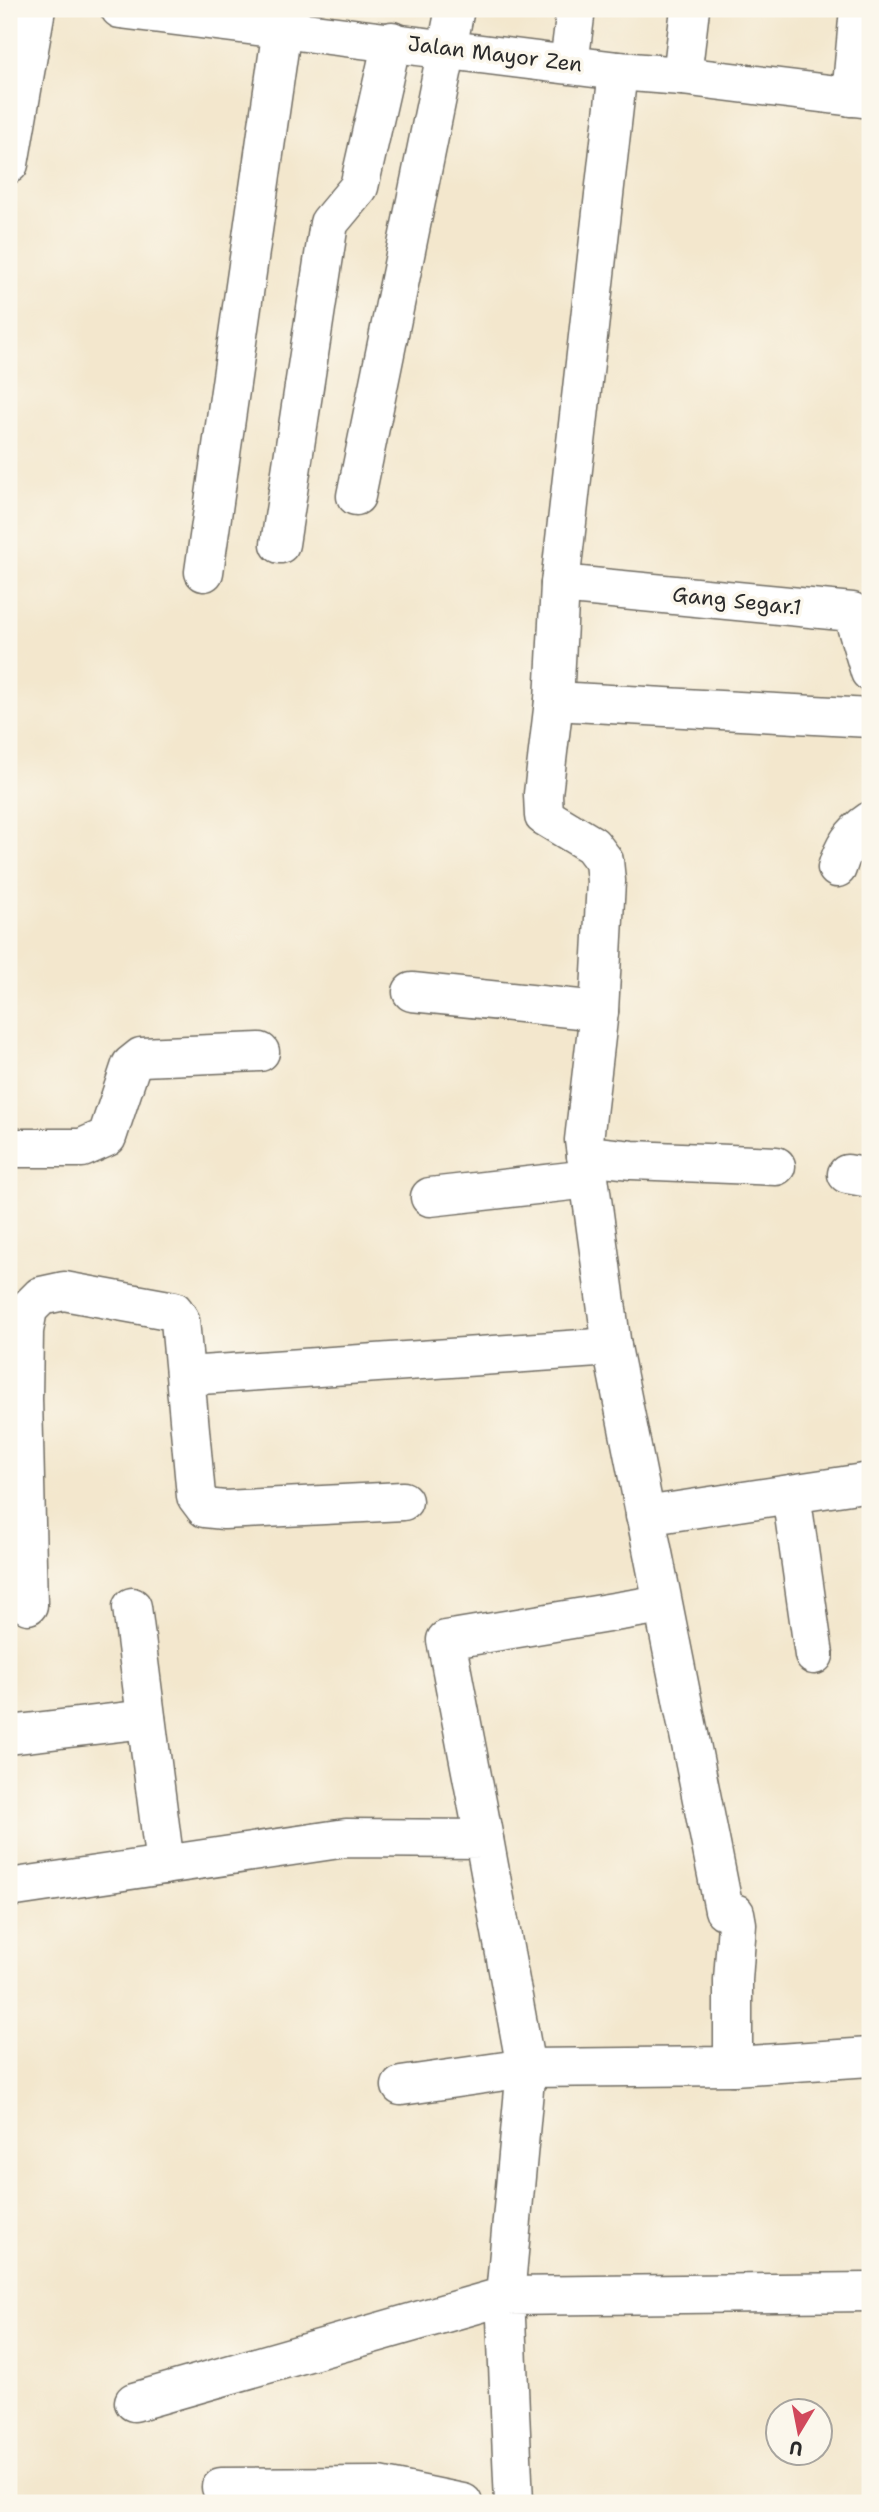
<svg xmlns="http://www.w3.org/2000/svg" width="879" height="2512" viewBox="0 0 879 2512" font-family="'Shantell Sans',sans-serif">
<rect width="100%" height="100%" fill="#fbf7ec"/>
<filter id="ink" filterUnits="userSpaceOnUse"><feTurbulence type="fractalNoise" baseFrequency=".0143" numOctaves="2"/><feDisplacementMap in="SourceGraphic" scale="14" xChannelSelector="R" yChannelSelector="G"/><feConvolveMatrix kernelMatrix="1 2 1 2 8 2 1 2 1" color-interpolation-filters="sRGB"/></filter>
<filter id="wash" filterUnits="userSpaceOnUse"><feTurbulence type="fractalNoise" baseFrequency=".00686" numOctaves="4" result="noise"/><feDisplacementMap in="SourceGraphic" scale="28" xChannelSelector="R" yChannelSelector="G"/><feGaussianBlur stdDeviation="1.57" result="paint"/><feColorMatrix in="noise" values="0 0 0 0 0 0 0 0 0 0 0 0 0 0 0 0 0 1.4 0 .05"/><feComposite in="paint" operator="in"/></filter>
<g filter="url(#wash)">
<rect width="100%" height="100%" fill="#f3e7cd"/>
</g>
<g filter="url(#ink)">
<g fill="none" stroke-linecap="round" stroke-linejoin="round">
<g stroke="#716d64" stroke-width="41">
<g id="minor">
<path d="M120 9 618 71 682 76 870 99"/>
<path d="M569 64 576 9"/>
<path d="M618 71 560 584 554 701 543 794 544 816 592 845 604 861 606 881 599 1011 584 1140 612 1347 724 1910 735 1913 737 1924 733 1980V2066"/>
<path d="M682 76 690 9"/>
<path d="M851 97 859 9"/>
<path d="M9 164 36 9"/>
<path d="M356 496 455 9"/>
<path d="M280 544 329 223 359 187 392 41"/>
<path d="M204 572 282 28"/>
<path d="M560 584 852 612 870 672"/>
<path d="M554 701 870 718"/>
<path d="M837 868C843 848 852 833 870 821"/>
<path d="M412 992 599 1011"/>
<path d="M9 1148H82L107 1137 131 1065 141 1057 260 1052"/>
<path d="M586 1155 632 1160 776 1166"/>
<path d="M847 1174 870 1178"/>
<path d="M430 1197 589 1179"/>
<path d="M186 1376 612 1347"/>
<path d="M791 1494 814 1655"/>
<path d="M645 1516 870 1482"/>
<path d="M28 1605 23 1399 24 1331 28 1309 41 1296 64 1291 174 1311 180 1320 196 1496 205 1508 224 1510 403 1501"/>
<path d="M132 1607 165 1865"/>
<path d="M9 1735 146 1719"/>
<path d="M484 1839 446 1640 662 1604"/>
<path d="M9 1888 346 1838 484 1839 526 2068 505 2296 134 2402"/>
<path d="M401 2086 526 2068 733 2066 870 2057"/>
<path d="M221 2487 380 2486 463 2503"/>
<path d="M514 2503 505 2296 870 2292"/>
</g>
</g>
<use href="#minor" stroke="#fff" stroke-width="38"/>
</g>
</g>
<g text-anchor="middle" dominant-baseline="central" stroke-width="7" stroke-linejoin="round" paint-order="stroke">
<g font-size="21" fill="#2b2b2b" stroke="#fbf7ec">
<text transform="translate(495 54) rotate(7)">Jalan Mayor Zen</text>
<text transform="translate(737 601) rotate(6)">Gang Segar.1</text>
</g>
</g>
<rect width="879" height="2512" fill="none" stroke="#fbf7ec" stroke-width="35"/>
<g transform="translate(799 2432) rotate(190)"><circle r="33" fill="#fbf7ec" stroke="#a8a59f" stroke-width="2"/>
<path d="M0-5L12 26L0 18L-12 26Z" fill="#d1495b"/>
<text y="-10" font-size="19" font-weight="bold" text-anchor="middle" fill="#2b2b2b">U</text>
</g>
</svg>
